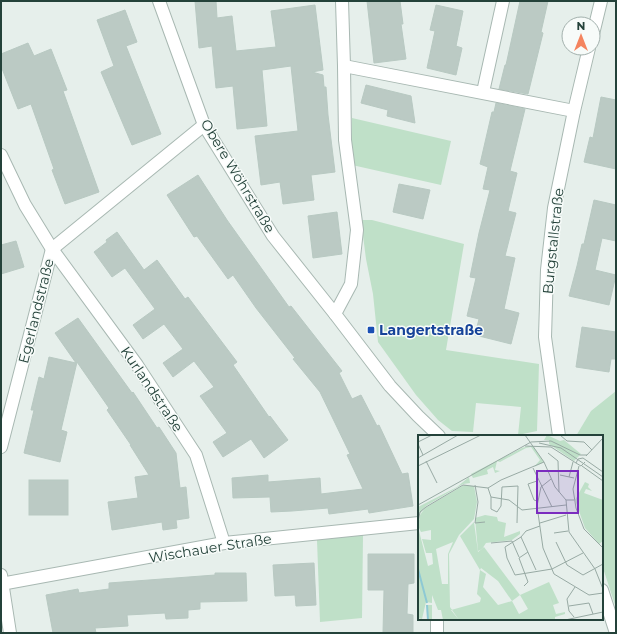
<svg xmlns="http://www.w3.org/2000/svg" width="617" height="634" viewBox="0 0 617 634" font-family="Montserrat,sans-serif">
<rect width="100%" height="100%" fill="#e6efeb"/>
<g fill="#bfe0c8">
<path d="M352 118 451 141 441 185 352 165Z"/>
<path d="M361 220H372L464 244 446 350 539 364 537 431 518 435 521 407 476 403 473 432 452 431 438 420 416 395 378 342 373 294 366 259Z"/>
<path d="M616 391V608L602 565V436H576L591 411Z"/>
<path d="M363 535 362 618 320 622 317 540Z"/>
</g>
<g fill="#bbcac4" stroke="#b8c9c2">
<path d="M195 1H216L217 18 232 16 236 51 276 47 271 11 315 5 323 70 312 72 323 75 324 87H326L328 115 335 172 311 175 314 200 283 204 280 182 261 185 255 136 298 131 291 66 262 70 267 126 237 129 233 86 216 88 212 46 199 48Z"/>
<path d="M367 1H400L403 24H401L406 59 374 63Z"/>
<path d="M520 1H548L541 32 543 33 528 94 499 89 505 65H506Z"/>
<path d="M436 5 463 11 456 46 462 48 456 75 427 68 435 31 430 30Z"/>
<path d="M125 10 137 42 126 46 161 134 132 145 101 72 114 66 97 20Z"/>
<path d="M28 43 34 56 51 49 67 90 63 91 99 192 65 204 52 170 54 169 31 104 18 109 1 66V54Z"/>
<path d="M366 85 411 96 415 123 387 116 388 110 361 103Z"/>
<path d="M601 97 616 100V169L584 162 590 137 593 138Z"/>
<path d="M496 103 525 109 510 171 517 173 508 211 516 213 505 256 515 258 504 309 519 313 511 344 475 335 479 319 467 316 476 278 470 277 479 233 490 190 483 189 488 167 480 164 492 112H494Z"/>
<path d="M198 175 227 220 289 307 291 306 342 371 339 373 352 399 361 395 377 426 379 425 402 474 408 473 413 506 369 513 368 509 329 514 328 508 292 511 271 512 270 497 233 498 232 478 268 475V482L320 478 321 494 363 489 347 455 350 454 320 392 293 359 295 358 256 308 233 275 228 279 197 236 194 237 167 195Z"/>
<path d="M399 184 430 190 423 219 393 212Z"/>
<path d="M594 200 616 205V241L602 238 595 270 616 275 609 305 569 296 577 266 582 244H584Z"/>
<path d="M337 212 342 254 313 258 308 216Z"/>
<path d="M117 232 144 270 157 260 185 299 188 297 237 362 233 365 269 417 270 416 288 440 264 458 251 439 223 457 213 442 227 433 200 396 214 387 194 361 173 377 163 363 183 349 164 324 143 339 133 325 155 309 125 268 112 277 94 252 107 242 106 240Z"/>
<path d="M16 241 24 267 1 274V245Z"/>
<path d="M78 318 132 393 133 392 157 428 159 427 176 453 180 488 186 487 189 518 176 520 177 528 163 530 162 522 112 530 108 502 138 498 135 477 149 475 130 445H131L107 410 109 408 77 362 61 430 67 432 60 462 24 453 34 410H31L39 377 44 379 49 357 76 363 55 333Z"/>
<path d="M582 327 616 332V359H611L609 372 576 367Z"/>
<rect x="29" y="480" width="39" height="35"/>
<path d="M368 554H414V583L408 584 407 614 413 615V633H383L384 590H368Z"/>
<path d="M314 563 316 605 296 606 295 595 275 596 273 565Z"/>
<path d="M215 573H246L247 601 200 602V609L188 610V618L166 619 165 613 127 615 128 626 95 628 96 633H53L46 595 78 589 79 593 109 589V583L215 575Z"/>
</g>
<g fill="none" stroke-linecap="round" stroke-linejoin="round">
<g stroke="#a8b8b2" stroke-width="14">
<g id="minor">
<path d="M159 1 204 125 273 236 335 314 390 386 418 416 439 436"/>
<path d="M593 34 601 1"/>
<path d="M344 66 574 111"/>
<path d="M483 92 503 1"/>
<path d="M1 155 25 205 52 249 137 365 196 455 224 543"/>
<path d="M335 314 351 284 357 230 345 140 344 66 342 1"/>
<path d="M559 436 545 337 547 270 554 208 574 111 589 48"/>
<path d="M1 447 52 249 204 125"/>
<path d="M1 575 10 633"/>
<path d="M1 584 224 543 419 523"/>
<path d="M602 590 616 633"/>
<path d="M437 633V619"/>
</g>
</g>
<use href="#minor" stroke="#fff" stroke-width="12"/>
</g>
<rect fill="#1a4fb4" stroke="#f7fbf9" stroke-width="1.5" x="367" y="326" width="8" height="8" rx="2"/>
<g text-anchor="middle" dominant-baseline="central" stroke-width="3" stroke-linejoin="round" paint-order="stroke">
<g font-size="14" fill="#24423a" stroke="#f7fbf9">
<text transform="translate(238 176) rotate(59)">Obere Wöhrstraße</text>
<text transform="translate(553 241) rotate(-84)">Burgstallstraße</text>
<text transform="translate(36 311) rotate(-76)">Egerlandstraße</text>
<text transform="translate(152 389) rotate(56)">Kurlandstraße</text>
<text transform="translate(210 548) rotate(-9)">Wischauer Straße</text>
</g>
<g font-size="14" font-weight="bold" fill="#164399" stroke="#f7fbf9" text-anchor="start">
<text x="379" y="330">Langertstraße</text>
</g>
</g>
<g transform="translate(418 435)">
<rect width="185" height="185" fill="#e6efeb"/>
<path d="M129 0 142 6 146 5 163 19 156 26 131 9V5H126ZM111 11H115L126 27 116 32 122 25 113 12 108 13 82 27 79 26 77 35 82 36 77 38 75 32 69 35 70 39 55 43 53 39 104 13ZM51 42 52 48 45 49 8 71 0 81V72L39 52ZM167 47 171 49 170 52 174 56 168 54 166 58 185 65V106L181 109 167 93 157 65ZM46 50 56 51 59 67 56 84 41 100 31 119 32 172 41 185H25L23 175H20L14 160V168L8 167 4 184 0 183V92L10 131 15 129 14 118H8L4 104 13 105V95L3 97 0 91 2 80 7 73ZM35 107 30 119V149H24L18 114ZM67 80 79 82 80 86 88 88 86 102 102 96V99L94 105 68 108 64 114 60 116 57 83ZM56 87 60 117 66 112 102 160 131 147 141 168 135 170 138 179 147 177V179L137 182V185H41L33 175 62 167 63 163 59 159 62 135 68 139 65 152 80 170 94 166 80 146 63 133 62 135 42 101ZM102 160 110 174 101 179 94 166ZM9 170H14V185H10Z" fill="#bfe0c8" fill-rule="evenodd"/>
<path fill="none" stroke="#8ec9d4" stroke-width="2" d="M0 134 9 168M9 170 10 185"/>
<path fill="none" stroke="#98aaa4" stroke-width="1" d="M107 0 126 27 137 52 148 65H156M142 0 149 6 166 7 174 15M0 7 14 0M121 8 143 13 185 42M0 9 5 20M107 11 133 12 158 28M130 18 140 26 141 57M168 21 185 3M0 23 40 0M8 26 19 48M167 27 163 31 158 28 160 24 165 23 185 37M0 31 63 0M161 31 155 54 158 73 166 94 185 113M164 31 185 46M115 33 134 72M142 40 156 43M151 42 155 27M133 44 123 52 119 71 125 113 136 139 171 160 185 158M119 46 110 49 116 65 119 66M57 50 60 67 57 88 67 87M70 53 73 62 91 65 104 75 148 70M73 62V74L79 77 83 71 84 52 100 51 99 88M148 65 151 97 177 134 185 154M0 70 113 7 133 6 162 20H169M0 87 2 77 8 72 45 50 70 53 83 45 126 27M122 88 148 80M122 91 108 96 103 102 87 112 89 123 97 140 134 134 165 118M136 98 150 96M103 102 118 135M138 107 149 130 165 140 185 129M73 108 94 106 101 122M106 151 110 147 101 123 110 117M151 171 171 168 175 179M156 182 151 176 149 164 157 152M147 185 185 177"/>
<path fill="#7b2cbf" fill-opacity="0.15" stroke="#7b2cbf" stroke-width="2" d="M119 36H160V78H119Z"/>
<rect width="185" height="185" fill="none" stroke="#24423a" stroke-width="2"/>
</g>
<rect width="617" height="634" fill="none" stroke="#24423a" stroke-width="4"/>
<g transform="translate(581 36)"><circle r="19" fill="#f7fbf9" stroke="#a3b1ad"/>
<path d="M0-3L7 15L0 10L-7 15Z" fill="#f4845f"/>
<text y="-6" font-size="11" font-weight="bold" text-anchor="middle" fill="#24423a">N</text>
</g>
</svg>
